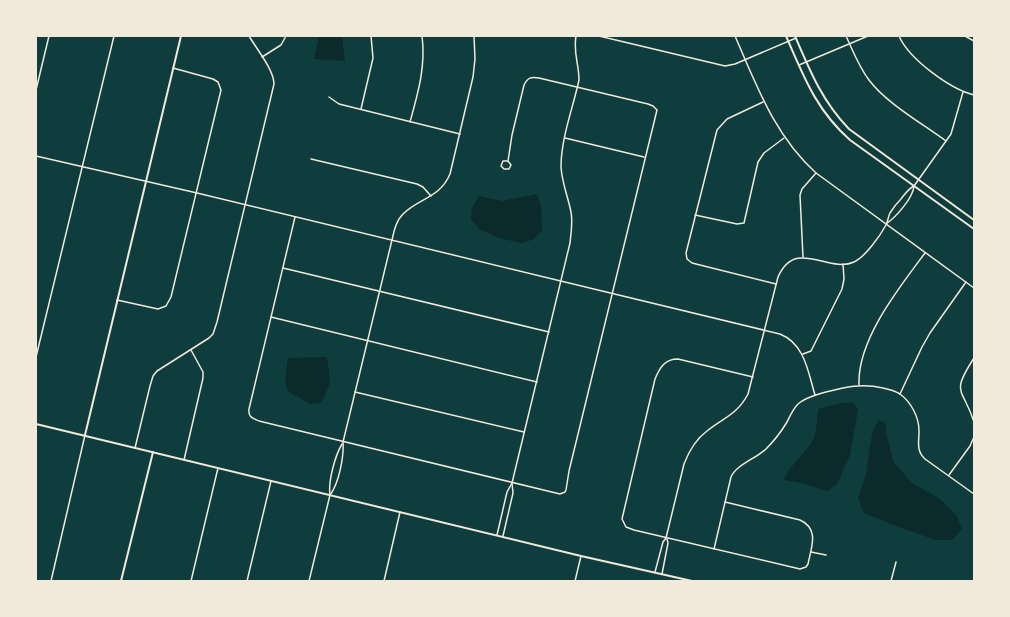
<svg xmlns="http://www.w3.org/2000/svg" width="1010" height="617" viewBox="0 0 1010 617" font-family="'PT Sans',sans-serif">
<rect width="100%" height="100%" fill="#0f3d3e"/>
<g fill="#0a2a2b">
<path d="M319 36H342L345 61 314 59Z"/>
<path d="M537 194 541 206 542 230 534 239 522 243 499 238 479 229 471 219 472 208 479 196 502 201Z"/>
<path d="M327 357 330 384 321 403 310 404 288 391 285 380 288 358Z"/>
<path d="M853 402 858 409 850 455 837 484 827 491 802 483 784 480C789 465 805 455 813 440 817 431 817 419 818 409L842 403Z"/>
<path d="M878 420 885 422 887 437 893 461 912 483 940 499 957 516 962 529 952 540H936L896 526 864 513 858 498 866 474 872 434Z"/>
</g>
<g fill="none" stroke-linecap="round" stroke-linejoin="round">
<g stroke="#f1e9da" stroke-width="1.5">
<path d="M599 36 725 66 735 64 796 38"/>
<path d="M735 36C757 86 774 135 816 173L974 288"/>
<path d="M846 36C853 51 859 67 869 80 886 103 923 124 946 141"/>
<path d="M899 36C909 59 950 89 974 95"/>
<path d="M965 36 974 41"/>
<path d="M262 57 281 45 286 36"/>
<path d="M799 65 868 36"/>
<path d="M36 90 49 36"/>
<path d="M329 97 339 104 460 134"/>
<path d="M763 102 727 119 717 130 686 253 687 259 692 263 776 284"/>
<path d="M361 109 373 58 371 36"/>
<path d="M410 122C418 93 426 66 422 36"/>
<path d="M565 138 644 157"/>
<path d="M36 156 197 193 780 334C805 344 808 372 815 395"/>
<path d="M311 159 417 184 423 187 431 196"/>
<path d="M695 215 737 224 744 223 758 162 764 153 784 138"/>
<path d="M295 217 249 409C248 417 252 418 259 421L560 494 565 492 566 490 569 471 657 110 653 106 648 104 539 78C531 77 528 77 524 85L512 135 508 161 511 165 509 169H504L501 166 503 161H508"/>
<path d="M886 224C896 217 913 198 914 186"/>
<path d="M803 257 800 195 802 189 816 173"/>
<path d="M283 268 549 332"/>
<path d="M117 300 158 309 166 306 171 297 221 90 218 82 213 79 173 68"/>
<path d="M271 317 537 382"/>
<path d="M803 354 811 351 842 289 844 279 843 264"/>
<path d="M36 357 114 36"/>
<path d="M974 358C950 395 963 387 974 422"/>
<path d="M859 385C857 340 899 288 925 253"/>
<path d="M355 392 524 432"/>
<path d="M900 394 922 347 930 333 966 282"/>
<path d="M135 448 150 386 153 376 157 371 209 338 213 334 217 322 274 84C274 70 256 48 249 36"/>
<path d="M184 460 203 378V372L191 350"/>
<path d="M949 475 970 446 974 437"/>
<path d="M330 495C339 483 344 457 343 442L392 240C394 231 396 221 403 214 419 198 440 198 450 174L473 77 475 59 474 36"/>
<path d="M725 502 800 520C820 529 811 548 808 564L806 567 800 569 634 530 626 527 622 519 655 379C660 367 665 359 678 359L753 377"/>
<path d="M497 535 507 492 512 483"/>
<path d="M503 536 513 493 512 483 570 243C571 233 573 222 571 212 568 197 562 183 561 167 561 138 573 108 579 80 579 64 573 53 576 36"/>
<path d="M714 549 731 477C736 465 755 459 766 449 774 441 781 432 787 422 790 416 793 409 798 404 806 397 816 395 826 392 845 387 862 383 883 388 888 389 895 391 900 394 911 402 919 417 919 431 919 442 916 451 925 459L974 494"/>
<path d="M811 552 826 555"/>
<path d="M655 572 663 542 666 538 684 464C689 451 696 439 707 431 723 418 737 415 748 394L778 277C796 237 828 274 854 262 865 257 880 236 886 225 888 221 888 217 890 213 893 208 897 203 901 199 905 194 908 189 914 186L951 134 963 92"/>
<path d="M662 574 668 543 667 539"/>
<path d="M51 581 85 435"/>
<path d="M191 581 218 468"/>
<path d="M247 581 271 481"/>
<path d="M309 581 330 495C328 481 335 456 342 444"/>
<path d="M384 581 400 512"/>
<path d="M575 581 581 556"/>
<path d="M891 581 896 562"/>
</g>
<g stroke="#f1e9da" stroke-width="2">
<path d="M786 36C804 77 816 110 850 140L974 229"/>
<path d="M795 36C810 71 822 101 849 129L974 220"/>
<path d="M36 424 581 556 692 581"/>
<path d="M85 435 181 36"/>
<path d="M121 581 153 452"/>
</g>
</g>
<rect width="1010" height="617" fill="none" stroke="#f1e9da" stroke-width="74"/>
</svg>
